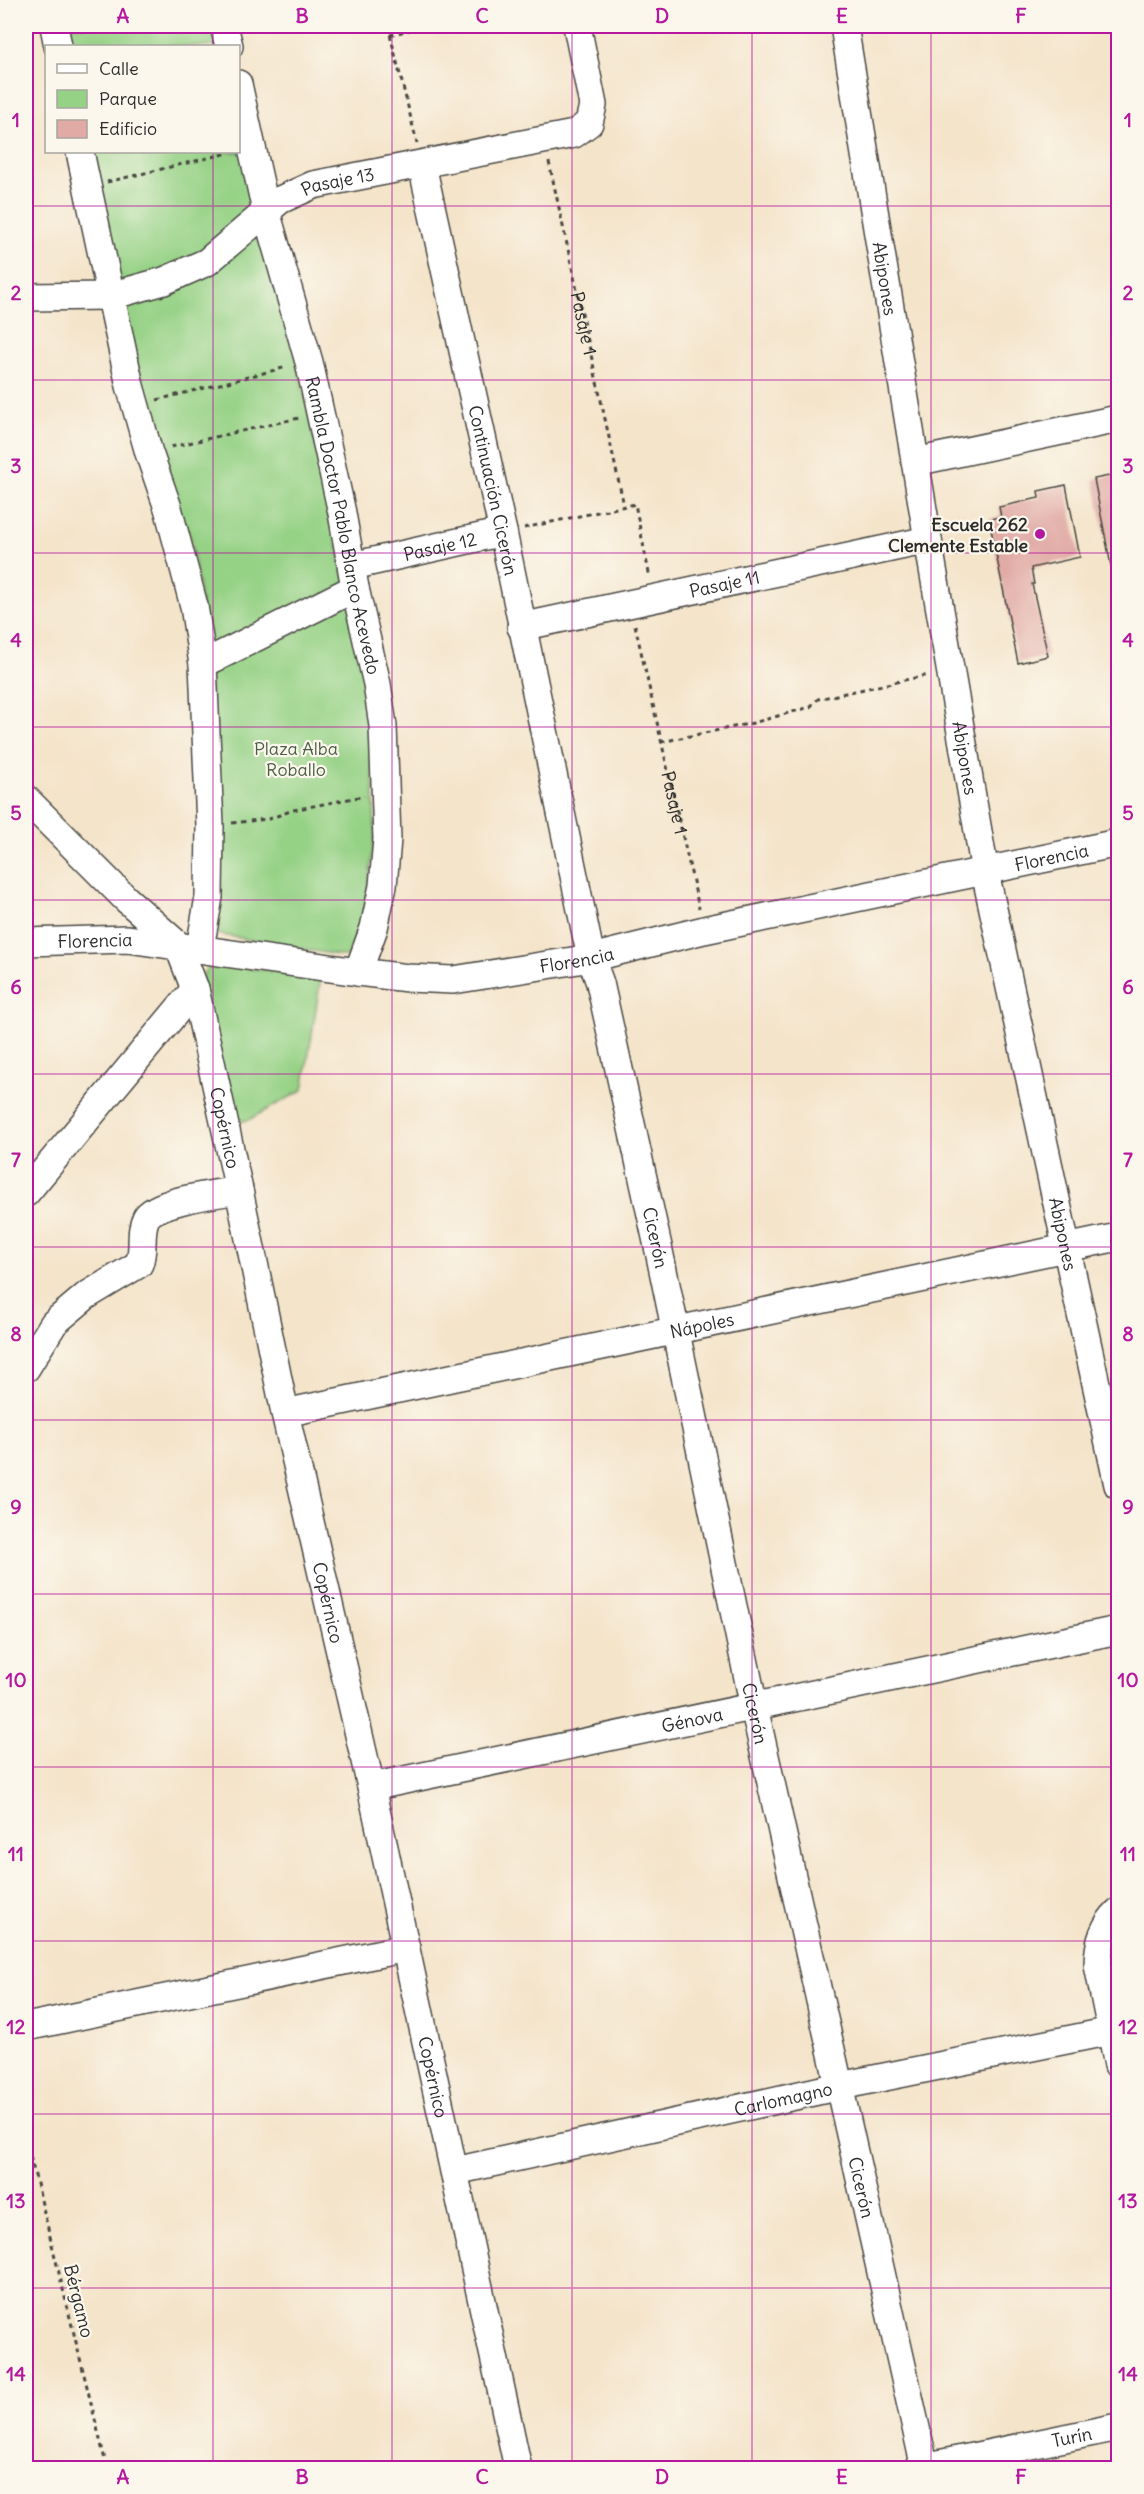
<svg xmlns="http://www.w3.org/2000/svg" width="1144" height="2494" viewBox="0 0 1144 2494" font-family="Delius,sans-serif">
<rect width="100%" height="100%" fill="#fbf7ec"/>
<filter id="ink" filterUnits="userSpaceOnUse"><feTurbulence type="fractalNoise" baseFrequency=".0167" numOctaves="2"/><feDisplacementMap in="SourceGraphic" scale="12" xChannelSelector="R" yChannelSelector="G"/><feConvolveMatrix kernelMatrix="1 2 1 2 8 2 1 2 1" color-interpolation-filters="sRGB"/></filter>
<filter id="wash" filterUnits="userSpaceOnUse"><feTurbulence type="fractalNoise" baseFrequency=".008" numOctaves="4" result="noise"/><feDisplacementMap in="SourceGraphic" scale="24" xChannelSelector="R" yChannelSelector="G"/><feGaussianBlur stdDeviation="1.35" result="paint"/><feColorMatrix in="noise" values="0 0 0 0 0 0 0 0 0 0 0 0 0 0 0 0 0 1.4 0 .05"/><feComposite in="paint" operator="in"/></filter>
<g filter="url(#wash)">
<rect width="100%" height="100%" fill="#f4e4ca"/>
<g fill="#96d286" stroke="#607e58" stroke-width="1.5">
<path d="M66 26H215L221 46H71Z"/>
<path d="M239 114 252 167 251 213 256 240 267 252 290 329 371 698 375 834 361 938 348 957 217 934 218 848 206 632 191 539 171 494 120 302 91 152H238Z"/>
<path d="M214 964 321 977 303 1090 248 1120 235 1122 200 987 204 972Z"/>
<path d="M1118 1926V2026L1110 1989 1112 1932Z"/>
</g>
<g id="blocks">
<g fill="#e1aaa5">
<path d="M1119 474V565L1111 566 1094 479Z"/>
<path d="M1066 485 1080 557 1031 568 1034 584H1032L1048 656 1018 663 989 519 1001 517 999 507 1039 498 1038 491Z"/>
</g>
</g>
</g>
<g filter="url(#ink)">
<use href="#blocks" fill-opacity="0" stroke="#494743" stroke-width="1.5"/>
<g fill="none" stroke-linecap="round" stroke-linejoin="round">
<g stroke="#494743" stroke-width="30">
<g id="minor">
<path d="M54 26 58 46"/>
<path d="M224 26 229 46"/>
<path id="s3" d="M844 26 928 540 985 872 1118 1485"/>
<path id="s4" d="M238 84 266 211 309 362 342 513 355 588 377 684 383 726 387 839 383 886 374 928 358 972"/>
<path d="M80 152 130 386 149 453 168 508 194 606 203 664 210 826 209 897 200 948"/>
<path id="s5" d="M422 165 503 532 591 958 600 983 659 1251 754 1707 925 2468"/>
<path id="s6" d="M26 297 110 296 164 281 207 262 280 200 313 185 574 134 589 123 593 105 577 26"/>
<path d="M915 462 1118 419"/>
<path id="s7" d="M352 566 503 532"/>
<path id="s8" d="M521 627 928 540"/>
<path d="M203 664 355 588"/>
<path id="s9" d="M26 799 126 899 178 945 195 989 239 1190 285 1413 371 1787 518 2468"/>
<path id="s10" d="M26 942 128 939 358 972 408 978 453 980 591 958 704 930 1118 843"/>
<path d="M26 1193 195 989"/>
<path d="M26 1368 54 1323 86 1296 139 1264C145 1249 139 1232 146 1218 154 1201 221 1193 239 1190"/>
<path id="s11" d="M285 1413 1118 1237"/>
<path id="s12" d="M371 1787 1118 1630"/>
<path d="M1118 1912C1103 1926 1098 1945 1098 1965L1118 2065"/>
<path d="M26 2027 406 1948"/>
<path id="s13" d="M455 2171 840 2086 1111 2031"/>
<path id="s14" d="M919 2468 1118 2427"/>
</g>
</g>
<g stroke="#494743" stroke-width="3" stroke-dasharray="4.5 4.5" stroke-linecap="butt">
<path d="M388 26 417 143"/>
<path d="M78 29 91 26"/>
<path d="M390 35 425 26"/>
<path id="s1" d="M549 162 624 506"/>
<path d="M107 182 229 153"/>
<path d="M157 400 287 367"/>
<path d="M171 447 299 418"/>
<path d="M524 528 635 504 650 578"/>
<path id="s2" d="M635 625 699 908"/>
<path d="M661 742 753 723 810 707 818 699 928 675"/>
<path d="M232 823 269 819 293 810 364 796"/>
<path d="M26 2139 107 2468"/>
</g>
<use href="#minor" stroke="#fff" stroke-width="27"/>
</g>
</g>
<path fill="none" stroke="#b5179e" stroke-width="1.5" stroke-opacity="0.55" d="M213 26V46M392 26V2468M572 26V2468M752 26V2468M931 26V2468M213 152V2468M26 206H1118M26 380H1118M26 553H1118M26 727H1118M26 900H1118M26 1074H1118M26 1247H1118M26 1420H1118M26 1594H1118M26 1767H1118M26 1941H1118M26 2114H1118M26 2288H1118"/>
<circle fill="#b5179e" stroke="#fbf7ec" stroke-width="2" cx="1040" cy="534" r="6"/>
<g text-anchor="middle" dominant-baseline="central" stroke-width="4.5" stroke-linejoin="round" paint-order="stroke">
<g font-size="18" fill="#2b2b2b" stroke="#fbf7ec">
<text stroke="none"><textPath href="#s6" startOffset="344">Pasaje 13</textPath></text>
<text stroke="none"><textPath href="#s3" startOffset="256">Abipones</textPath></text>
<text stroke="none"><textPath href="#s1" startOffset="165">Pasaje 1</textPath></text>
<text stroke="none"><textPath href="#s5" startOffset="333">Continuación Cicerón</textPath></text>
<text stroke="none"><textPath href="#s4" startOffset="454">Rambla Doctor Pablo Blanco Acevedo</textPath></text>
<text stroke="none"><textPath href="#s7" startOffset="90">Pasaje 12</textPath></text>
<text stroke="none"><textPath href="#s8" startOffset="208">Pasaje 11</textPath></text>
<text stroke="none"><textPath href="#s3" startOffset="742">Abipones</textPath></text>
<text stroke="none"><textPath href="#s2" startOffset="182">Pasaje 1</textPath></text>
<text stroke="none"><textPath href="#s10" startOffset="1041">Florencia</textPath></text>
<text stroke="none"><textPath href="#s10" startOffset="69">Florencia</textPath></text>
<text stroke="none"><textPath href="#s10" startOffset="555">Florencia</textPath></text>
<text stroke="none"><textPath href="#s9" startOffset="400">Copérnico</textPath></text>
<text stroke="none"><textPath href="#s3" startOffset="1228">Abipones</textPath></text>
<text stroke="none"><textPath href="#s5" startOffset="1098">Cicerón</textPath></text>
<text stroke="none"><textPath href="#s11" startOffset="426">Nápoles</textPath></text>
<text stroke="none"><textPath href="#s9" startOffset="886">Copérnico</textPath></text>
<text stroke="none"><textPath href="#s5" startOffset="1584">Cicerón</textPath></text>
<text stroke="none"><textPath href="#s12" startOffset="328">Génova</textPath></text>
<text stroke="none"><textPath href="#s9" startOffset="1372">Copérnico</textPath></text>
<text stroke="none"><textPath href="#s13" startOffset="336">Carlomagno</textPath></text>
<text stroke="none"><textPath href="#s5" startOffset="2070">Cicerón</textPath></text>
<text transform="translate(79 2301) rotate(76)">Bérgamo</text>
<text stroke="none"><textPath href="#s14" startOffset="156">Turín</textPath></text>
</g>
<g font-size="18" font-weight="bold" fill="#2b2b2b" stroke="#fbf7ec" text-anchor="end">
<text x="1028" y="524">Escuela 262<tspan x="1028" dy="21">Clemente Estable</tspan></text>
</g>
<g font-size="18" fill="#4b5d46" stroke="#fbf7ec">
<text x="296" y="748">Plaza Alba<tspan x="296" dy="21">Roballo</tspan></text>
</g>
</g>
<rect width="1144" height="2494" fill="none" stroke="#fbf7ec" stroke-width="66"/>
<rect x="45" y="45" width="195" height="108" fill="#fbf7ec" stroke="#a8a59f" stroke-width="1.5"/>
<rect x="57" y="64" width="30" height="9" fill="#ffffff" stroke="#a8a59f" stroke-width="1.5"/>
<text x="99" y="75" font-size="18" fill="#2b2b2b">Calle</text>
<rect x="57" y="90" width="30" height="18" fill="#96d286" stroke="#a8a59f" stroke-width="1.5"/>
<text x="99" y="105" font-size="18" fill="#2b2b2b">Parque</text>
<rect x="57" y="120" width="30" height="18" fill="#e1aaa5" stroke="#a8a59f" stroke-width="1.5"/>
<text x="99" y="135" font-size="18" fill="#2b2b2b">Edificio</text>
<rect x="33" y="33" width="1078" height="2428" fill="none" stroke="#b5179e" stroke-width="2"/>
<g font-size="20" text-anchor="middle" font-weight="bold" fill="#b5179e">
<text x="123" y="23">A</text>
<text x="302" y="23">B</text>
<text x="482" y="23">C</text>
<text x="662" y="23">D</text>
<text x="842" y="23">E</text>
<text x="1021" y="23">F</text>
<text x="16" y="127">1</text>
<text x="1128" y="127">1</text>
<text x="16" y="300">2</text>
<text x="1128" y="300">2</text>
<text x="16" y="473">3</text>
<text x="1128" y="473">3</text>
<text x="16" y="647">4</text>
<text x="1128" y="647">4</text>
<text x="16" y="820">5</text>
<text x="1128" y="820">5</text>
<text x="16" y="994">6</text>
<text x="1128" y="994">6</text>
<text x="16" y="1167">7</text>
<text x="1128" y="1167">7</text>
<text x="16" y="1341">8</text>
<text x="1128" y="1341">8</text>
<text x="16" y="1514">9</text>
<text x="1128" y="1514">9</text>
<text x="16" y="1687">10</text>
<text x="1128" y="1687">10</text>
<text x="16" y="1861">11</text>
<text x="1128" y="1861">11</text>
<text x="16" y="2034">12</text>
<text x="1128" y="2034">12</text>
<text x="16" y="2208">13</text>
<text x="1128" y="2208">13</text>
<text x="16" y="2381">14</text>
<text x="1128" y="2381">14</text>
<text x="123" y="2484">A</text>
<text x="302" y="2484">B</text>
<text x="482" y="2484">C</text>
<text x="662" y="2484">D</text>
<text x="842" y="2484">E</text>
<text x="1021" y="2484">F</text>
</g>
</svg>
